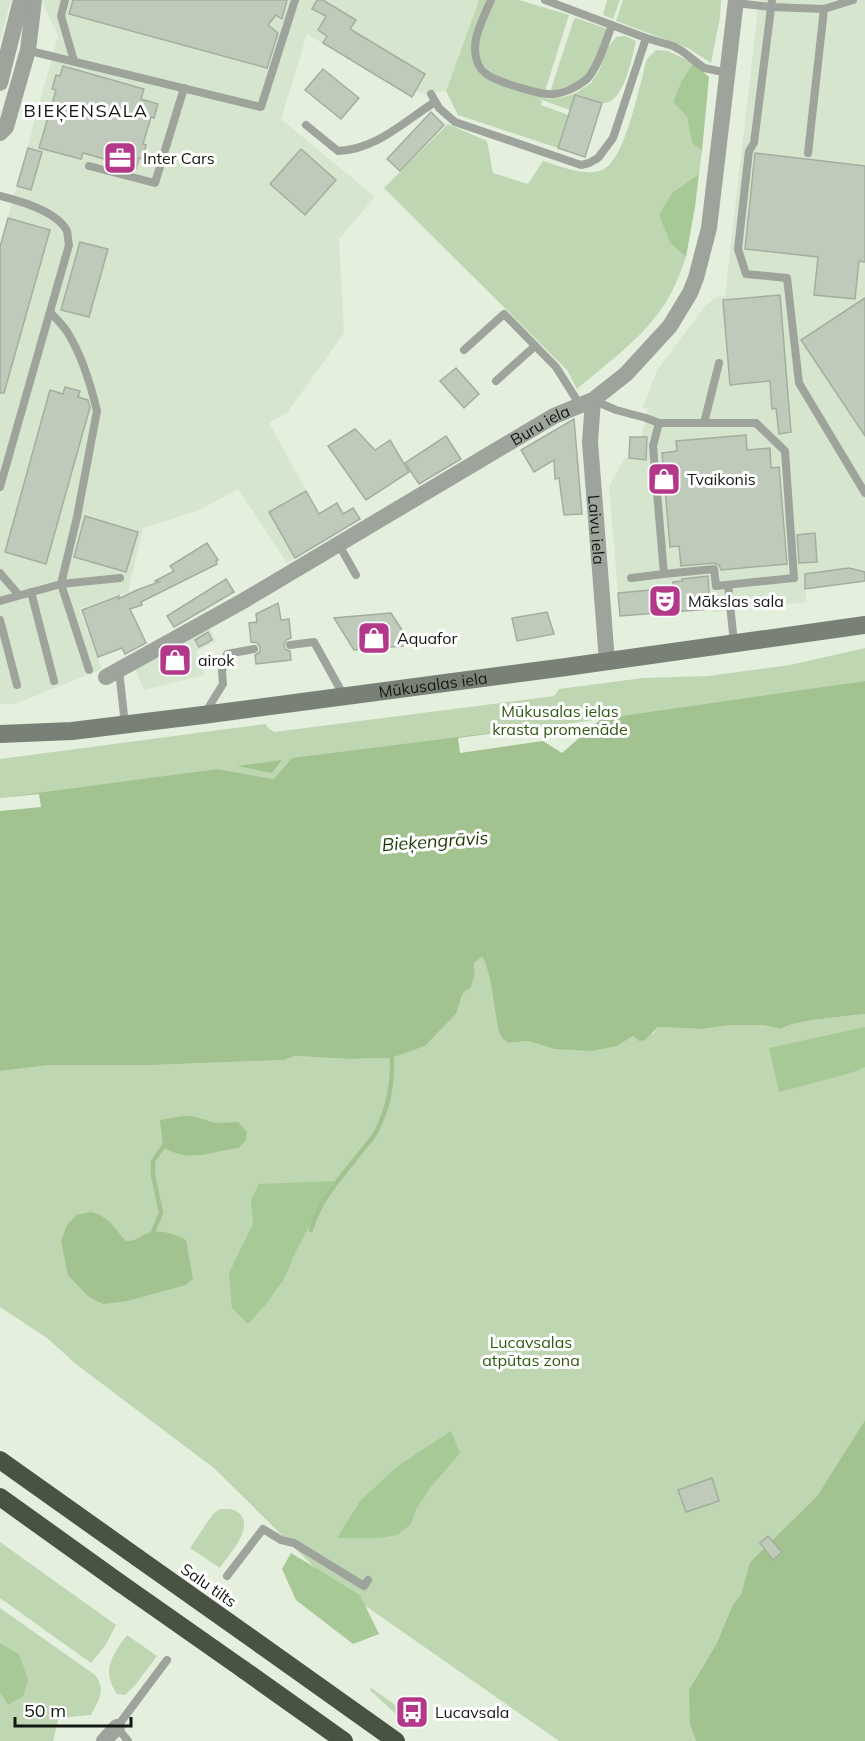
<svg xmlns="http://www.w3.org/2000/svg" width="865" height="1741" viewBox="0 0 865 1741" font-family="Mulish,sans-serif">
<rect width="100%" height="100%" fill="#e4efde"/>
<g fill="#d6e6ce">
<path d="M0 0H11L0 41Z"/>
<path d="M44 0H479L446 91 425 94 415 91 412 97 307 34 281 119 375 197 339 239 344 333 287 413 269 423 332 537 287 563 238 489 197 511 143 528 128 592 79 609 102 669 15 704H0V247L58 36 43 4Z"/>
<path d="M759 0H865V581L805 590 807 602 714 612 713 605 710 606V609L620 616 609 486 625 458H629L630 437H641L648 409 643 407 657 370 705 306 716 297 725 296Z"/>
<path d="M210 628 216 641 196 651 204 675 144 690 135 669Z"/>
</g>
<g fill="#bfd6b3">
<path d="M479 0H487L474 58 479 73 492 82 518 91 550 99 564 97 576 93 591 83 599 71 608 47 616 37 625 36 636 41C632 57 624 105 602 103 594 103 583 97 575 95L570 110 537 98 542 101 541 105 568 115 558 148 458 115 446 91Z"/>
<path d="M495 0H519L569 15 545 91H541C516 82 471 76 478 40 481 27 489 13 495 0Z"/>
<path d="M607 0H620L613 19 603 15Z"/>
<path d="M623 0H721L720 17 711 63 688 48 616 21Z"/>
<path d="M576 18 605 28 608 32 589 75 580 82 550 92 574 19Z"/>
<path d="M656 50 668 51 693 63 681 82 673 102 687 117 692 143 702 151 699 174 673 192 671 244 686 257C680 274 673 293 662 308 640 340 606 364 577 389L567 370 384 188 448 124 487 141 493 173 528 184 543 161C560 166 585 177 602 170 625 162 640 83 647 59Z"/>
<path d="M865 648V681L274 779 217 769 39 794 0 811V759L266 724 267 727 274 732 554 696 559 689 643 678 708 676 790 665Z"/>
<path d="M482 957 485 962 490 979 498 1029 508 1043 528 1041 554 1049 617 1046 633 1036 653 1034 658 1027 701 1029 732 1025H764L781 1029 789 1025 812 1020 865 1014V1420L817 1496 750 1562 741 1594 732 1606 716 1645 690 1725 696 1741H559L324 1577 215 1469 76 1364 47 1338 0 1307V1071L50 1065H153L284 1060 295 1056 349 1059 392 1058 425 1046 456 1014 463 993 475 972 474 963Z"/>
<path d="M220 1509C228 1509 233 1508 239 1513 255 1528 229 1554 220 1568L190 1548 213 1514Z"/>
<path d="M0 1542 116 1625 105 1646 91 1663 0 1598Z"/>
<path d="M0 1608 95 1675C107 1690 98 1701 91 1715L69 1717 58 1720 53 1741H0V1693L8 1705 19 1654 0 1643Z"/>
<path d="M127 1635 157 1656 136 1684 125 1695 117 1694C101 1670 112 1656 127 1635Z"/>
<path d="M371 1688 404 1711 405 1716 402 1719 398 1716 370 1690Z"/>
</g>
<g fill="#a7c995">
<path d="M693 63 709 77 702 151 692 143 687 117 673 102 681 82Z"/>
<path d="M699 174 695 207 686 257 671 244 659 215 673 192Z"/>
<path d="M865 1027V1067L851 1073 779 1092 769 1048Z"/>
<path d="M334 1181 297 1249 284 1279 266 1304 248 1324 232 1308 229 1273 253 1224 251 1200 259 1184Z"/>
<path d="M451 1431 460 1453 430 1488 416 1509 411 1524 397 1535 379 1538H337L360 1501 399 1465Z"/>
<path d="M291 1553 360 1595 379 1634 353 1644 296 1600 282 1569Z"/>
<path d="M0 1643 19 1654 28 1680 23 1696 8 1705 0 1693Z"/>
</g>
<g fill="#a2c390">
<path d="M865 681V1014L812 1020 789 1025 781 1029 763 1025H732L701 1029 658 1027 645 1040 639 1041 633 1036 617 1046 592 1051 554 1049 528 1041 508 1043 502 1038 498 1029 490 979 485 962 482 957 474 963 475 972 471 987 463 993 456 1014 425 1046 392 1058 349 1059 295 1056 284 1060 153 1065H50L0 1071V798L217 769 274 779 292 758 601 719Z"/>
<path d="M282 760 272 773 237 766Z"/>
<path d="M183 1116H192L216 1123 238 1122 247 1132 246 1140 239 1148C210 1151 190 1164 163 1147L160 1120Z"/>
<path d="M91 1212C110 1217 113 1227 126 1241 137 1242 143 1233 153 1232 162 1230 178 1235 186 1240L193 1279 186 1285 127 1301 103 1304 89 1297 68 1275 61 1241 67 1225 76 1215Z"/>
<path d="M865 1420V1741H696L690 1725 689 1690 716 1645 732 1606 741 1594 750 1562 817 1496Z"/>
</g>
<g fill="#e4efde">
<path d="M601 719 562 753 543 741 460 753 458 738Z"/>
<path d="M39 794 41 807 0 811V798Z"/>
</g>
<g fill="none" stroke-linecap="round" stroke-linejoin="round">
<g stroke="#a2c390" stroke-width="4.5">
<path d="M311 1230C320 1197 344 1175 363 1149 368 1143 374 1137 377 1130 388 1108 393 1082 392 1058"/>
<path d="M153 1232 161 1213 153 1175V1161L163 1147"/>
</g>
</g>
<g fill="#bfcaba" stroke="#a4ae9e" stroke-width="1.5">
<path d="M73 0H287L282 19 276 15 268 25 278 33 267 68 69 14Z"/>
<path d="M317 0H323L356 20 350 29 425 74 412 97 323 43 327 36 318 30 326 16 312 9Z"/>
<path d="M63 66 144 89 141 99 158 104 154 118 151 117 143 144 146 145 142 159 139 158 136 168 83 153 81 159 39 148 56 90 52 89 56 75 60 76Z"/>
<path d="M323 69 359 98 341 119 305 90Z"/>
<path d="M575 95 602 103 585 157 558 148Z"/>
<path d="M431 112 444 125 400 171 387 159Z"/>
<path d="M28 148 42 152 31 190 17 186Z"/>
<path d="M301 149 336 180 305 215 270 184Z"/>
<path d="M755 153 865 166V262L859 261 855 299 814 295 818 257 745 249Z"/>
<path d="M8 218 50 230 4 393H0V247Z"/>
<path d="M80 242 108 249 89 317 61 310Z"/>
<path d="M780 295 791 432 779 434 776 408 772 409 770 381 730 385 723 300Z"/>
<path d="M865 298V436L801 340Z"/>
<path d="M456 368 479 394 464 408 440 381Z"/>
<path d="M65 387 80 391 78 397 88 400 90 407 46 564 5 552 50 390 63 394Z"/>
<path d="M574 419 582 514 564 515 559 478 555 479 554 460 534 472 521 450Z"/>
<path d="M355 429 375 450 390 440 409 472 366 500 328 446Z"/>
<path d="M746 435 747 450 770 448 771 468 779 467 787 564 721 570 719 565 714 563 681 566 679 546 670 547 662 453 677 451 676 441Z"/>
<path d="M446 436 461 459 419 484 405 463Z"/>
<path d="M630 437H647L646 460 629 458Z"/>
<path d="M306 491 319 514 337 503 343 514 353 508 360 519 295 558 269 512Z"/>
<path d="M85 516 138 532 126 572 74 557Z"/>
<path d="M815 533 817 562 799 563 797 535Z"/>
<path d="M207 543 218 560 216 561 217 564 141 602 142 605 130 609 146 643 125 654 122 648 98 657 82 610 119 596 118 599 137 590 159 582 155 581 174 571 170 566Z"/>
<path d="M849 568 865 572V581L805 589V574Z"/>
<path d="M708 576 710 609 620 616 618 593 673 588V582L682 581V579Z"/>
<path d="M226 579 234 592 174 627 167 616Z"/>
<path d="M278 603 281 620 289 619 291 638 286 640 284 645 285 649 290 651 291 660 256 664 255 655 260 652V647L257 643 251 642 249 623 257 622 256 614Z"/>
<path d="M547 612 554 634 517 641 512 618Z"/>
<path d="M391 613 402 630 403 646 354 650 334 618Z"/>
<path d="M208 632 212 640 199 647 195 640Z"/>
<path d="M712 1478 719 1501 686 1512 678 1490Z"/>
<path d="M768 1536 782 1552 773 1560 760 1543Z"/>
</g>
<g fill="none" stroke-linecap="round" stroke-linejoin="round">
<g stroke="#9ea39c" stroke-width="8">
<path d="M65 0 61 16 74 61"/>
<path d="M491 0C483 19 470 41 477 61 479 67 483 72 488 75 498 82 543 96 554 94 565 93 579 86 587 79 598 68 606 40 612 25"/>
<path d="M545 0 646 38"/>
<path d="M772 0 754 143 749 151 738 249 746 274 787 278 799 383 865 493"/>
<path d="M736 3 771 7 824 9"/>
<path d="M26 50 261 107 295 0"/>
<path d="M431 94 439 108 455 122 581 165 589 163 598 158 613 138 646 38 673 46 682 51 704 68 728 73"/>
<path d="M306 125 338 151C377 149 403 122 435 102"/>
<path d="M808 153 824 9 853 0"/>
<path d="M89 166 155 183 184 88"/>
<path d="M0 196C20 201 57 211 67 231 68 235 68 241 69 245L0 487"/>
<path d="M51 313C57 320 65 327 69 335 83 358 91 386 97 411L77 517 61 584 89 670"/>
<path d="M464 350 504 314 556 367 580 405"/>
<path d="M496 381 535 346"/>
<path d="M593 400 616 410 646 418 659 423H756L785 451 794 578 716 586 714 569 664 574 653 446 659 423"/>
<path d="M704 423 719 363"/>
<path d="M339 545 356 575"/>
<path d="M0 573 18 594"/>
<path d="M631 578 664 574"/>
<path d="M728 585 734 643"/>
<path d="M31 592 54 681"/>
<path d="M0 601 61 584 120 578"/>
<path d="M0 620 17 685"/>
<path d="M290 645 314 642 344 696"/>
<path d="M119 670 125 725"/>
<path d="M205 713 223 684 222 671 227 654 254 649"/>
<path d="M227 1576 263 1529 281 1540 294 1543 364 1586 368 1580"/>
<path d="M128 1741 117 1727 167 1660"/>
</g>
<g stroke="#9ea39c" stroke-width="16">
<path d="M0 83 21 0"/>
<path d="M0 133 6 127 28 50 34 0"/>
<path id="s1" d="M593 400 590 442 607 661"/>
<path id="s2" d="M106 677 243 601 554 416 593 400 626 374 670 326 690 293 696 278 709 228 736 0"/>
<path d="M104 1741 117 1727"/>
</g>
<path stroke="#798076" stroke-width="18" id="s3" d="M0 734 72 731 203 715 566 667 865 625"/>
<g stroke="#495344" stroke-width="18">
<path d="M0 1460 138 1558"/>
<path d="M0 1497 120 1583"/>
<path d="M261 1645 396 1741"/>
<path d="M244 1670 344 1741"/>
</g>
<g stroke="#495344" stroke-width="18">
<path d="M138 1558 261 1645"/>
<path d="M120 1583 244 1670"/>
</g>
</g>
<defs>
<g id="office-square" transform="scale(1.725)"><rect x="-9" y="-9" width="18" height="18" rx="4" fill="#b43889" stroke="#fff"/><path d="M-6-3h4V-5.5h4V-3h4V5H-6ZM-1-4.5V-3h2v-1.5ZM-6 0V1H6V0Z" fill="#fff"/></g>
<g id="shop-square" transform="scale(1.725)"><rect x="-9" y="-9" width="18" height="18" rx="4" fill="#b43889" stroke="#fff"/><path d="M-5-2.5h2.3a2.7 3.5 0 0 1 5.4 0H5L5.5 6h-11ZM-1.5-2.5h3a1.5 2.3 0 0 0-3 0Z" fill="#fff"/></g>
<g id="theatre-square" transform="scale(1.725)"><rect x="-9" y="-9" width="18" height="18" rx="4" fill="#b43889" stroke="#fff"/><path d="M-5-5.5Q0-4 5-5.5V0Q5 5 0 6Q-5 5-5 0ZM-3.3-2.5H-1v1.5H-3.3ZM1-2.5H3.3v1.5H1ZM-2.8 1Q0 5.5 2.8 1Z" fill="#fff"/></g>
<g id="bus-square" transform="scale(1.725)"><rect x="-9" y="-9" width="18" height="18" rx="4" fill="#b43889" stroke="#fff"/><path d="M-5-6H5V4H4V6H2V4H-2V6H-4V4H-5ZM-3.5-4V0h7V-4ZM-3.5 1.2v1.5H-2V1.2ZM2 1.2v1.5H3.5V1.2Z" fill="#fff"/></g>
</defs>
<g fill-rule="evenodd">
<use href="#office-square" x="120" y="158"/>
<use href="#shop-square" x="664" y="479"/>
<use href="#theatre-square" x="665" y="601"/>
<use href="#shop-square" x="374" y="638"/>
<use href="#shop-square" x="175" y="660"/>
<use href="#bus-square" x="412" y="1712"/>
</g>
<g text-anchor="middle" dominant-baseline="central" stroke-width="6" stroke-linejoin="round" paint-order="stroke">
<g font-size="16" fill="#151913" stroke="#fff" text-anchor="start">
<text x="143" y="158">Inter Cars</text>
<text x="687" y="479">Tvaikonis</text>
<text x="688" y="601">Mākslas sala</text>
<text x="397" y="638">Aquafor</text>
<text x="198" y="660">airok</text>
<text x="435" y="1712">Lucavsala</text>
</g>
<g font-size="16" fill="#151913" stroke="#fff">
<text stroke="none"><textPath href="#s2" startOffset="502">Buru iela</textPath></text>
<text stroke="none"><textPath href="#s1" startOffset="130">Laivu iela</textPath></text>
<text stroke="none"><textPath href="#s3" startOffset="436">Mūkusalas iela</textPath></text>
<text transform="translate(209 1585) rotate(35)">Salu tilts</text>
</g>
<g font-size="16" fill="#305910" stroke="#fff">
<text x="560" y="711">Mūkusalas ielas<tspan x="560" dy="18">krasta promenāde</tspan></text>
<text x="531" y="1342">Lucavsalas<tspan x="531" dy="18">atpūtas zona</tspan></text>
</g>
<g font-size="18" letter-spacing="1.5" fill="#151913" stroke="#fff">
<text x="86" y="110">BIEĶENSALA</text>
</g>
<g font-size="18" font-style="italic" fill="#1a3902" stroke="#fff">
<text transform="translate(435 841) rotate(-4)">Bieķengrāvis</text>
</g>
</g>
<path d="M15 1717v9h116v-9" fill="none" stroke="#151913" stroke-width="3"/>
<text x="24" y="1717" font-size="18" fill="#151913" stroke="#ffffff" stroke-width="4.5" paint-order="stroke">50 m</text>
</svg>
